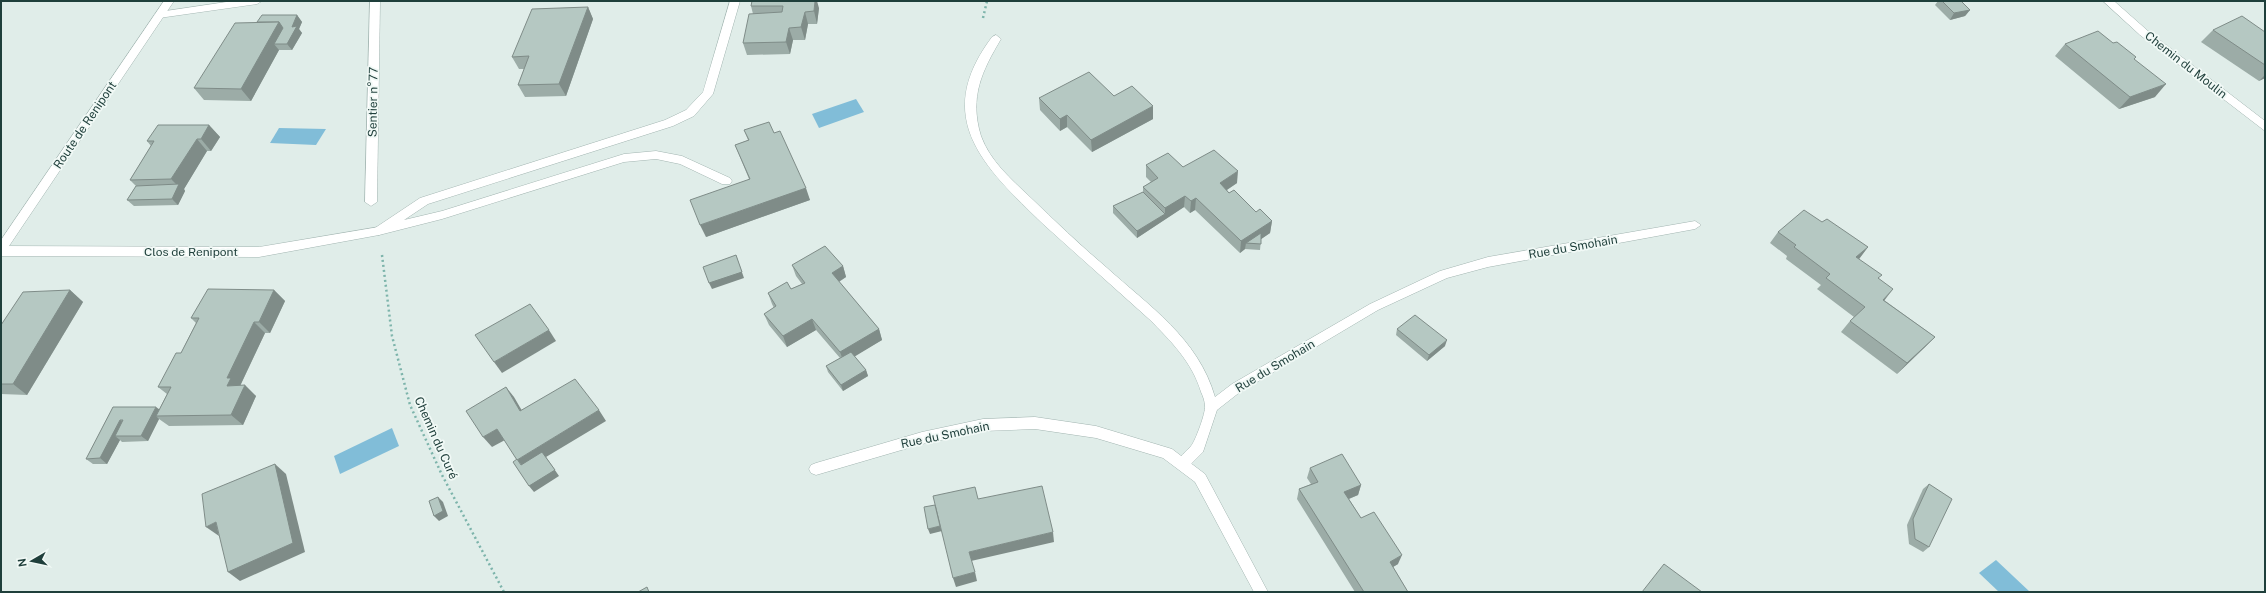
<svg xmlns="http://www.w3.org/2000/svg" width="2266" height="593" viewBox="0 0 2266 593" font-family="'Public Sans',sans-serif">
<rect width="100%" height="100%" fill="#e0ede9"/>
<g fill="#81bdd8">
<path d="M856 99 864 112 819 128 812 114Z"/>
<path d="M279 128 326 129 316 145 270 143Z"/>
<path d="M392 428 399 446 340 474 334 456Z"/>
<path d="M1996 560 2030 592H1999L1979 573Z"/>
</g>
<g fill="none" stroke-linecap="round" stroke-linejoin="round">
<g stroke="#a2b5b1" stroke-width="1">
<g id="service">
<path d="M233 1H262L257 4 159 18 154 15 159 12Z"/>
<path d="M370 1H380L377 202 371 206 365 202Z"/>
<path d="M730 1H740L713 94 694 116 673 126 428 204 404 220 442 211 624 154 656 151 682 156 730 178 732 181 730 184H722L680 164 656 159 624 162 442 219 379 235 375 234 373 231 375 228 420 198 665 120 686 110 703 92Z"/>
<path d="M996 35 1001 39C982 71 969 97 981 136 990 161 1011 179 1030 197 1055 221 1080 245 1106 267 1149 306 1198 338 1215 397L1232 384 1370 304 1440 271 1488 257 1695 221 1701 225 1695 229 1488 267 1447 278 1378 310 1240 392 1217 410 1203 452 1187 468 1182 470 1177 468 1175 464C1179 457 1186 452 1191 446 1195 442 1206 412 1205 406 1205 402 1203 396 1201 392 1192 362 1171 341 1149 319 1114 287 1078 256 1043 224 984 167 931 118 992 37Z"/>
</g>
</g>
<g stroke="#a2b5b1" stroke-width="1">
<g id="minor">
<path d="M2103 1H2114L2148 31 2265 121V131L2140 35Z"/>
<path d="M379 227 385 231 379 235 259 257 1 256V246L259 247Z"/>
<path d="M1035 417 1096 426 1172 449 1205 474 1268 592H1254L1195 482 1163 458 1096 438 1035 429 983 431 922 444 816 475 811 473 809 469 811 465 816 463 922 432 983 419Z"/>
</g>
</g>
<g stroke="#a2b5b1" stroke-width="1">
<path id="tertiary" d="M164 1H174L5 252 1 254V240Z"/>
</g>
<g stroke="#7db4ab" stroke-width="2.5" stroke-dasharray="2 3" stroke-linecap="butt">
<path d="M983 18 987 1"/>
<path d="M382 255 392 336 410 405 442 475 504 592"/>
</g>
<use href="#service" fill="#fff" fill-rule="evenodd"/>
<use href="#minor" fill="#fff" fill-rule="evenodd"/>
<use href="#tertiary" fill="#fff" fill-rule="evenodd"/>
</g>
<g fill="#9caca7">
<path d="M752 1 819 8 817 24H808L805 40H793L790 54 747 55 743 43 753 14 751 6Z"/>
<path d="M1938 1H1961L1970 10 1965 16 1950 20 1935 5Z"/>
<path d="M588 7 593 19 566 96 525 97 518 85 524 69H519L512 57Z"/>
<path d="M297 15 302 22 299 29 302 33 292 50H279L251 101 204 100 194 88 257 22Z"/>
<path d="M2213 30 2265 32V78L2259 81 2201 42Z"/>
<path d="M2065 44 2136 57 2134 59 2155 97 2119 109 2055 56Z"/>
<path d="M1114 96 1153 119 1092 152 1067 127 1060 131 1040 110 1039 98Z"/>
<path d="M209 125 220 137 211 151H207L184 189 185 191 178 205 134 206 127 200 136 186 130 180 151 146 147 141Z"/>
<path d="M744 130 774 133 810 200 706 237 749 179 735 145 748 140Z"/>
<path d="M1146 165 1183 167 1237 183 1227 190 1229 193 1256 212 1272 221 1270 233 1261 239 1260 250 1245 249 1240 253 1195 210 1190 213 1184 207 1137 238 1113 213V206L1143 192V187L1151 182 1146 177Z"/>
<path d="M1822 222 1868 247 1859 259 1879 278 1884 300 1935 337 1924 348 1897 374 1841 332 1850 321 1854 317 1817 289 1821 285 1786 259 1787 256 1770 243 1778 232Z"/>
<path d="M792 265 843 266 846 277 839 282 879 329 882 340 854 356 866 370 868 376 843 391 828 372 826 366 840 358 816 330 787 347 769 325 764 314 774 308 772 304 768 293 791 289 802 284 796 276Z"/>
<path d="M70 290 83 302 27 395 1 394V325Z"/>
<path d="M274 290 285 301 270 333H265L240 386 256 396 243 425 169 426 159 419 148 441 122 442 120 440 107 464H93L86 459 113 407 159 410 167 394 158 387 181 353 196 323 191 318Z"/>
<path d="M1397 329 1445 346 1427 361 1396 335Z"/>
<path d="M1310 468 1361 485 1358 495 1349 499 1361 518 1398 564 1393 567 1408 592H1355L1297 499 1299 489 1311 484 1307 478Z"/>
<path d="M1929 484V547L1923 552 1909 544 1907 525 1923 489Z"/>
</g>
<g fill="#7f8c88">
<path d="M815 1H817L819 8 817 24 814 11Z"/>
<path d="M588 7 593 19 566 96 559 84Z"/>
<path d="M1970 10 1965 16 1950 20 1954 13Z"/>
<path d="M805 12 808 24 805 40 801 27Z"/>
<path d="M297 15 302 22 299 29 302 33 292 50 287 44 292 27Z"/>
<path d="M279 22 288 35 274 44 279 50 251 101 241 89Z"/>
<path d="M789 28 793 40 790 54 786 42Z"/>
<path d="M2265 75V78L2259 81Z"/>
<path d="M2166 84 2155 97 2119 109 2130 97Z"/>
<path d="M1153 106V119L1092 152 1091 140Z"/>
<path d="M1067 115V127L1060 131V119Z"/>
<path d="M209 125 220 137 211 151 201 139Z"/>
<path d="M197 139 207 151 184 189 185 191 178 205 172 199 178 186 171 179Z"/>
<path d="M1238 171 1237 183 1219 195 1220 183Z"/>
<path d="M806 188 810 200 706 237 700 225Z"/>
<path d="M1185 196 1184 207 1137 238V231L1165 214V208Z"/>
<path d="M1196 198 1195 210 1190 213 1191 201Z"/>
<path d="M1272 221 1270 233 1254 244 1246 243 1245 249 1240 253 1241 241Z"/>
<path d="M1868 247 1859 259 1856 257Z"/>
<path d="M736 255 744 278 712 289 709 283Z"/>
<path d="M843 266 846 277 835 284 832 273Z"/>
<path d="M1893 289 1884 301 1883 300Z"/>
<path d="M70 290 83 302 27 395 13 384Z"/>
<path d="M274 290 285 301 270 333 259 322Z"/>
<path d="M812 319 816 330 787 347 783 336Z"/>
<path d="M254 322 265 333 240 386H227V378Z"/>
<path d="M879 329 882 340 844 363 840 352Z"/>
<path d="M549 330 556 341 502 373 494 362Z"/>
<path d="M1935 337 1924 348 1897 374 1907 363Z"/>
<path d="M1447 340 1445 346 1427 361 1429 355Z"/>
<path d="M866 370 868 376 843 391 841 385Z"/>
<path d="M245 385 256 396 243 425 231 415Z"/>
<path d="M506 387 514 397 528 421 520 411Z"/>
<path d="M156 407 163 412 156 416 159 419 148 441 141 436Z"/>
<path d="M599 410 606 421 546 457 559 476 534 492 529 486 526 470 517 460Z"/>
<path d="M120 420 128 426 115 436 120 440 107 464 100 458Z"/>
<path d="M497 429 505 440 492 447 483 437Z"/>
<path d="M275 464 286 474 305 552 240 581 228 572Z"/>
<path d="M1361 485 1358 495 1341 502 1344 492Z"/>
<path d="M438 497 443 502 448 516 439 521 434 516Z"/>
<path d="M216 522 219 536 206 527Z"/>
<path d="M940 526 942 531 930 534 928 529Z"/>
<path d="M1053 532 1054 542 971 561 969 552Z"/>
<path d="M1402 555 1398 564 1386 571 1390 562Z"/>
<path d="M975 572 977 581 956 587 953 578Z"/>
</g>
<g fill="#b5c8c2" stroke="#7f8c88">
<path d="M752 1H815L814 11 805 12 801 27 789 28 786 42 743 43 749 14 782 12 783 6H751Z"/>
<path d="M1942 1H1961L1970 10 1954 13Z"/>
<path d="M588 7 559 84 518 85 529 56 512 57 532 9Z"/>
<path d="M262 15H297L292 27 297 26 287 44H274L283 28 279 22H257Z"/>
<path d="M2242 16 2265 32V65L2213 30Z"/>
<path d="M279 22 241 89 194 88 235 23Z"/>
<path d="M2098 31 2113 43 2117 42 2136 57 2134 59 2166 84 2130 97 2065 44Z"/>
<path d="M1089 72 1114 96 1132 86 1153 106 1091 140 1067 115 1060 119 1039 98Z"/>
<path d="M769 122 774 133 780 131 806 188 700 225 690 200 750 179 735 145 749 140 744 130Z"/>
<path d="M158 125H209L201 139H197L171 179 130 180 154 141H147Z"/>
<path d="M1214 150 1238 171 1220 183 1229 193 1234 190 1256 212 1260 209 1272 221 1241 241 1196 198 1191 201 1185 196 1165 208 1143 187 1158 178 1146 165 1168 153 1183 167Z"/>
<path d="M179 184 172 199 127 200 136 186Z"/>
<path d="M1143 192 1165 214 1137 231 1113 206Z"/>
<path d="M1804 210 1822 222 1827 219 1868 247 1856 257 1882 275 1878 278 1893 289 1883 300 1935 337 1907 363 1850 321 1865 307 1826 278 1830 274 1794 247 1796 245 1778 232Z"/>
<path d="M1261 233V244L1246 243Z"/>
<path d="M825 246 843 266 832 273 879 329 840 352 812 319 783 336 764 314 776 306 768 293 787 282 791 289 805 283 792 265Z"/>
<path d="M736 255 742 272 709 283 703 267Z"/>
<path d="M208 289 274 290 259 322H254L227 378H231L227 386 245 385 231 415 156 416 171 387H158L176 353H181L199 318H191Z"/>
<path d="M70 290 13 384H1V325L23 292Z"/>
<path d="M530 304 549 330 494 362 475 335Z"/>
<path d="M1415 315 1447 340 1429 355 1397 329Z"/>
<path d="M851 352 866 370 841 385 826 366Z"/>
<path d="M575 379 599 410 517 460 497 429 483 437 466 411 506 387 520 411Z"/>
<path d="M113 407H156L141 436H115L123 420H120L100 458 86 459Z"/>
<path d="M542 452 555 470 529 486 513 462 517 459 521 465Z"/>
<path d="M1342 454 1361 485 1344 492 1361 518 1374 512 1402 555 1390 562 1408 592H1364L1299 489 1318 482 1310 468Z"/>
<path d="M275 464 293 543 228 572 216 522 206 527 202 494Z"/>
<path d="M1929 484 1952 499 1929 547 1915 539 1913 519Z"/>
<path d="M1042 486 1053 532 969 552 975 572 953 578 933 496 975 487 978 499Z"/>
<path d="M438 497 443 511 434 516 429 501Z"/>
<path d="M935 505 940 526 928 529 924 507Z"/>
<path d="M1664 564 1702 592H1642Z"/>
<path d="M647 587 649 592H638Z"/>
</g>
<g text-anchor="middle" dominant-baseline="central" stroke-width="3.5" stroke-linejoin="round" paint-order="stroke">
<g font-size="12" fill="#1f3f3b" stroke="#f1f9f6">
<text transform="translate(2186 65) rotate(38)">Chemin du Moulin</text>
<text transform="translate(373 102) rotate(-89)">Sentier n°77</text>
<text transform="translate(85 125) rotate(-56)">Route de Renipont</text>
<text transform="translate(1573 247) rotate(-10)">Rue du Smohain</text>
<text x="191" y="252">Clos de Renipont</text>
<text transform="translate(1275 366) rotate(-31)">Rue du Smohain</text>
<text transform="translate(945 435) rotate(-12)">Rue du Smohain</text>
<text transform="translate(436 438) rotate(66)">Chemin du Curé</text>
</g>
</g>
<rect width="2266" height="593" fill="none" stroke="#1f3f3b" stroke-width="4"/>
<g transform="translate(32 561) rotate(261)" stroke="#f1f9f6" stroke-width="3" paint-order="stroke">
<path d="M0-3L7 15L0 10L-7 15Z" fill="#1f3f3b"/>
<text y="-6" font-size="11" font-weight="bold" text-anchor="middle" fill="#1f3f3b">N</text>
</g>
</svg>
